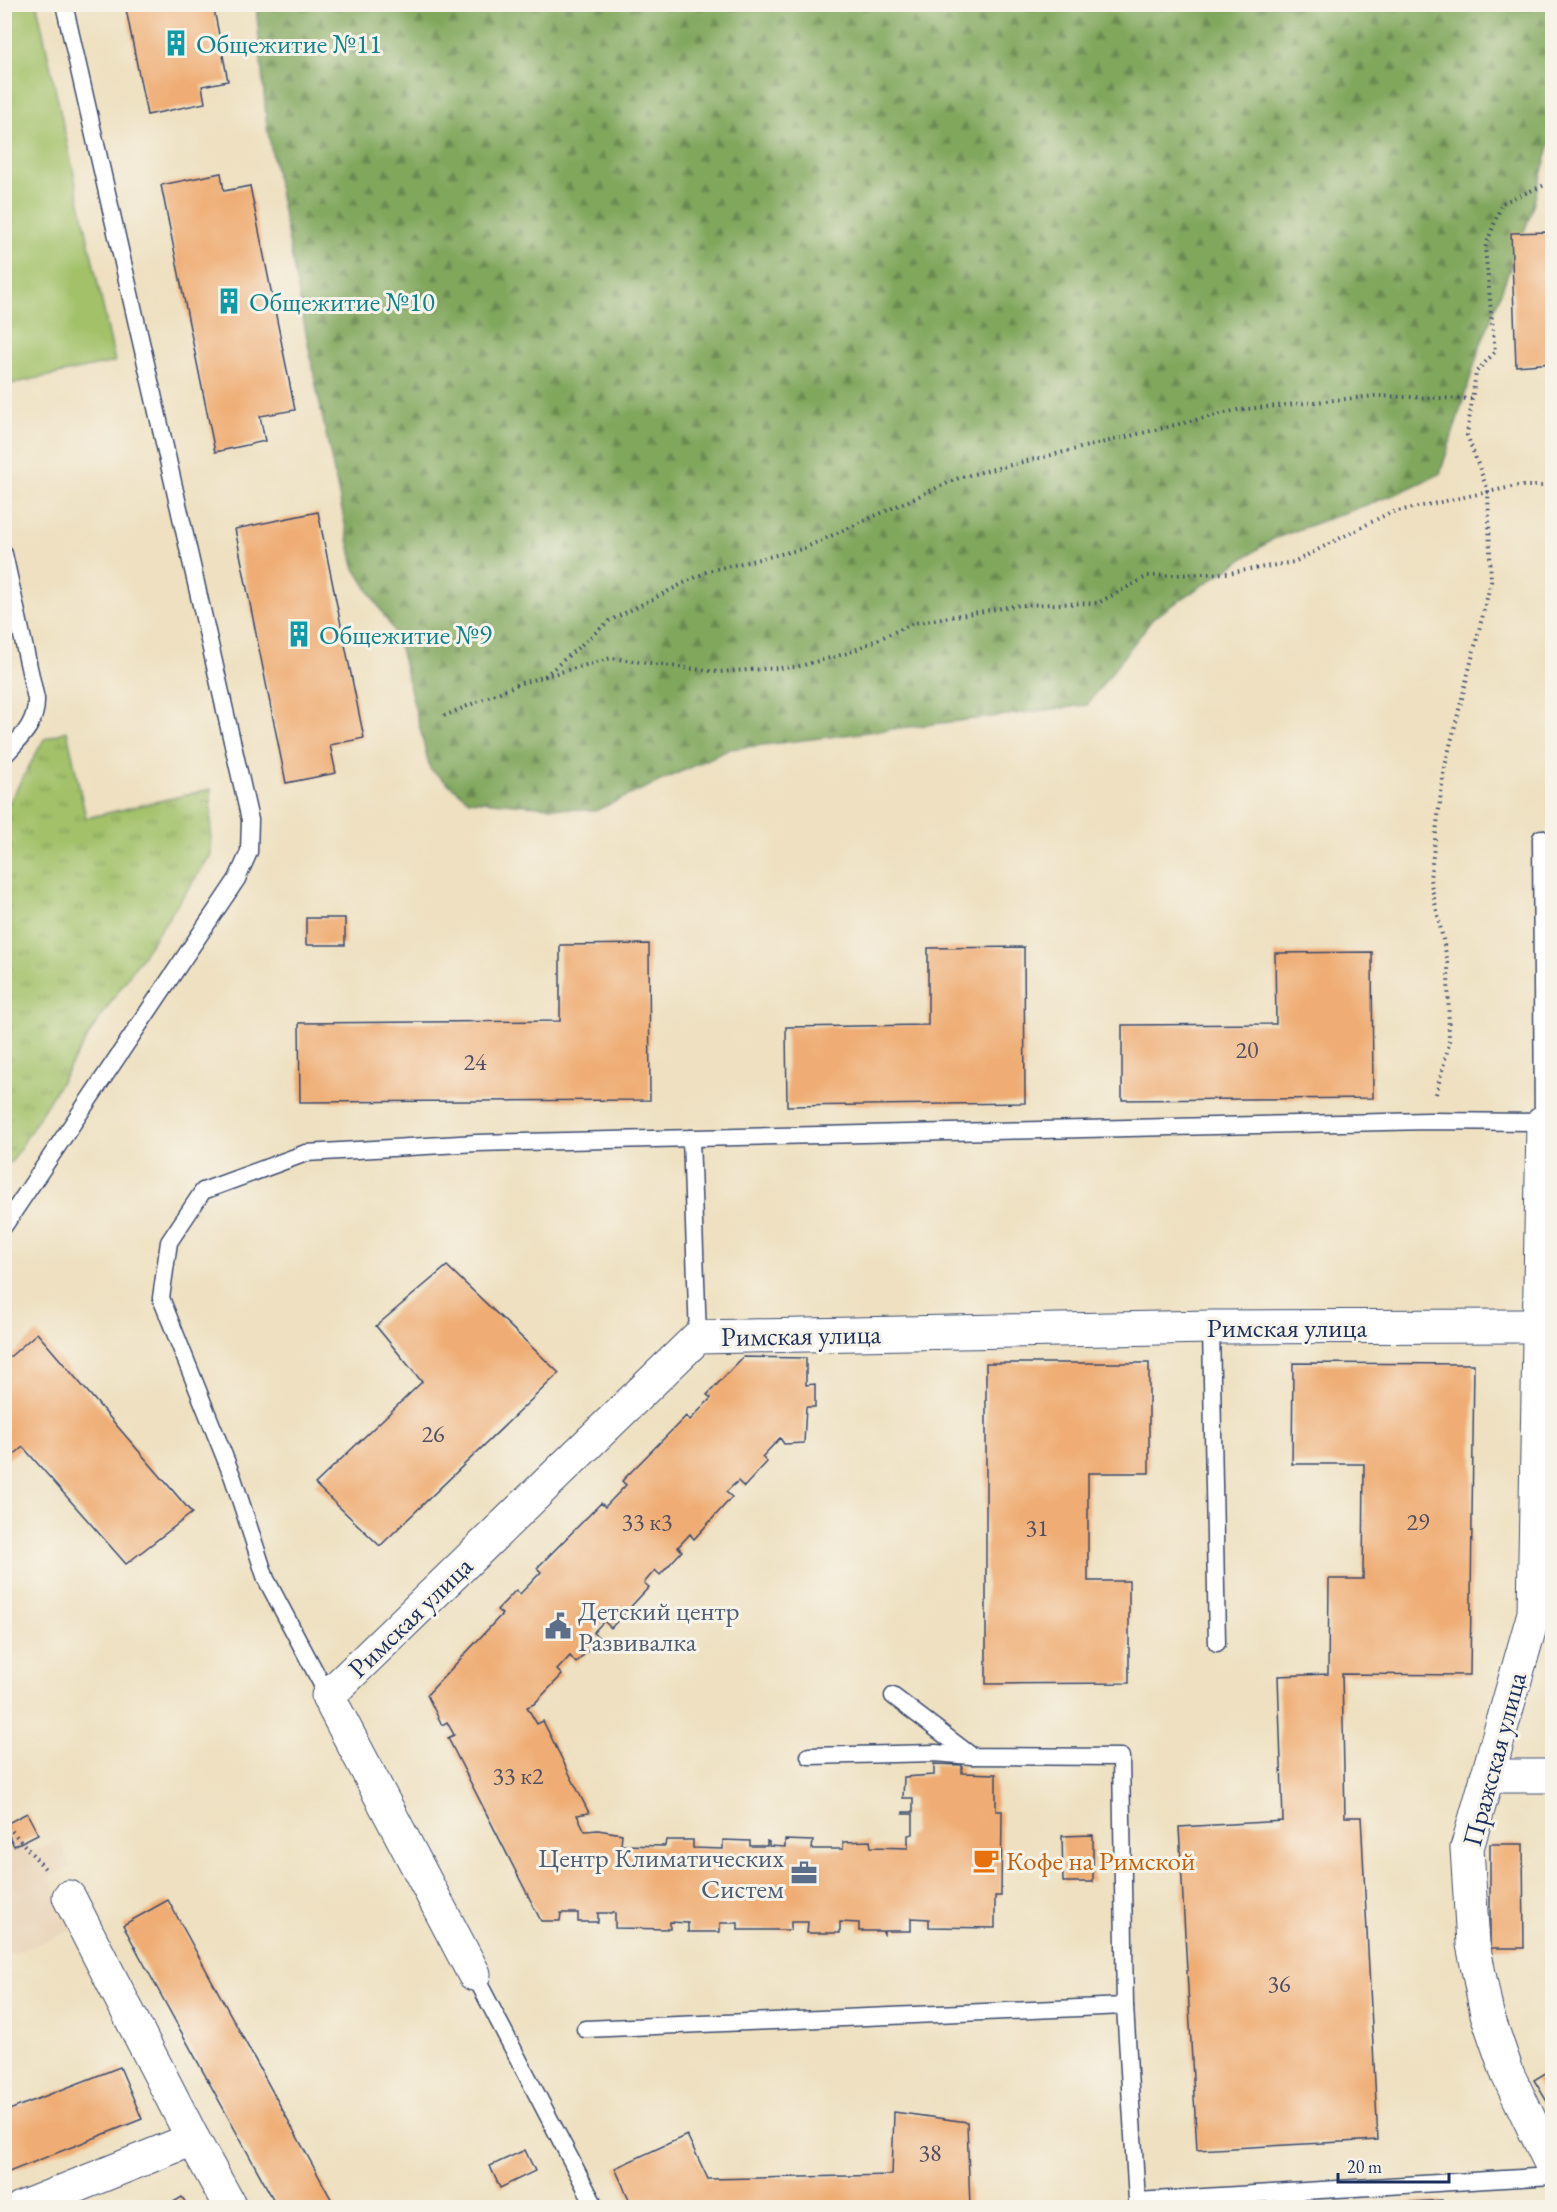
<svg xmlns="http://www.w3.org/2000/svg" width="1557" height="2212" viewBox="0 0 1557 2212" font-family="'EB Garamond',serif">
<defs>
<pattern id="grass-tufts" width="24" height="20" patternUnits="userSpaceOnUse" patternTransform="scale(1.5)"><rect width="24" height="20" fill="#a2c169"/><path d="M3 7l-1-3M5 7V3M7 7l1-3M15 17l-1-3M17 17v-4M19 17l1-3" fill="none" stroke="#839d5a"/></pattern>
<pattern id="forest-firs" width="22" height="20" patternUnits="userSpaceOnUse" patternTransform="scale(1.5)"><rect width="22" height="20" fill="#81a75d"/><path d="M5 1l3.5 6h-7zM16 11l3.5 6h-7z" fill="#698850"/></pattern>
</defs>
<rect width="100%" height="100%" fill="#f7f3e8"/>
<filter id="ink" filterUnits="userSpaceOnUse"><feTurbulence type="fractalNoise" baseFrequency=".0167" numOctaves="2"/><feDisplacementMap in="SourceGraphic" scale="12" xChannelSelector="R" yChannelSelector="G"/><feConvolveMatrix kernelMatrix="1 2 1 2 8 2 1 2 1" color-interpolation-filters="sRGB"/></filter>
<filter id="wash" filterUnits="userSpaceOnUse"><feTurbulence type="fractalNoise" baseFrequency=".008" numOctaves="4" result="noise"/><feDisplacementMap in="SourceGraphic" scale="24" xChannelSelector="R" yChannelSelector="G"/><feGaussianBlur stdDeviation="1.35" result="paint"/><feColorMatrix in="noise" values="0 0 0 0 0 0 0 0 0 0 0 0 0 0 0 0 0 1.4 0 .05"/><feComposite in="paint" operator="in"/></filter>
<g filter="url(#wash)">
<rect width="100%" height="100%" fill="#eee0c0"/>
<g fill="#e9d4b9">
<path d="M1546 206H1552V546L1551 486Z"/>
<path d="M4 1829 32 1851 60 1840 71 1867 50 1876 63 1910 91 1899 100 1919 5 1957Z"/>
</g>
<path fill="url(#grass-tufts)" stroke="#5e7864" stroke-width="1.5" d="M67 731 86 818 211 789V855L94 1027 11 1163 4 1159 5 810 44 739Z"/>
<path fill="url(#forest-firs)" stroke="#4e6b5e" stroke-width="1.5" d="M256 5H1552V136L1530 216 1480 347 1440 474 1396 494 1273 539 1154 617 1087 705 730 749 595 811 469 800 430 769 397 636 354 567 317 391 267 127Z"/>
<path fill="#a2c169" stroke="#5e7864" stroke-width="1.5" d="M5 4 37 5 115 362 5 385Z"/>
<g id="blocks">
<g fill="#efad74">
<path d="M125 4H213L228 81 202 86 205 103 147 115Z"/>
<path d="M221 173 224 191 250 186 295 410 260 416 265 441 215 452 161 185Z"/>
<path d="M1552 232V363L1516 366 1511 233Z"/>
<path d="M318 512 364 738 330 745 336 773 286 783 235 529Z"/>
<rect x="306" y="918" width="39" height="27"/>
<path d="M649 944 650 1100 300 1102 299 1023 560 1021V945Z"/>
<path d="M1024 947 1025 1103 787 1106 786 1027 928 1025V948Z"/>
<path d="M1372 952 1373 1098 1122 1100V1025L1276 1024 1275 953Z"/>
<path d="M447 1266 559 1373 380 1546 315 1484 422 1382 376 1326Z"/>
<path d="M37 1333 192 1513 126 1564 23 1447 4 1463V1362Z"/>
<path d="M743 1357 806 1358V1385L815 1384V1407H806L804 1443 784 1444 780 1438 762 1457 767 1462 744 1487 738 1481 726 1492 732 1497 694 1539 690 1534 678 1547 682 1551 660 1575 655 1570 644 1583 649 1587 611 1628 604 1621 593 1633 600 1638 576 1663 570 1656 557 1670 562 1675 534 1704 527 1707 537 1724 543 1721 589 1813 577 1815 585 1831 598 1830 622 1834 621 1845 665 1846 666 1840H693V1848L723 1849V1840L750 1841V1846H767V1841L769 1842V1846L785 1847V1840L813 1841 812 1849H843V1842L870 1841 871 1847 908 1848V1835L913 1834V1814H903V1812H913V1798H903L904 1777 934 1775V1764L962 1765V1773L996 1774V1811H1002L1001 1896H995V1928L929 1927V1919L911 1918V1931H884V1934L882 1931H859V1923L840 1922V1933H807L808 1922H791V1930H738V1923H720V1932H688V1923L670 1922V1929L615 1928V1913H598V1922H578V1913H561L560 1921H541L448 1738 454 1735 447 1722 442 1725 427 1695 502 1614 497 1610 516 1590 520 1594 541 1572 537 1568 601 1503 605 1507 626 1485 622 1481 686 1416 690 1420 711 1398 707 1395Z"/>
<path d="M986 1363H1149V1473H1088V1581H1129V1683L986 1684Z"/>
<path d="M1293 1363 1474 1364 1470 1675 1342 1674 1345 1817H1361L1378 2140 1197 2150 1179 1827 1283 1821 1278 1676 1328 1674 1329 1579H1363L1364 1464H1292Z"/>
<path d="M27 1813 38 1834 14 1846 4 1825Z"/>
<path d="M1093 1835V1882H1063L1062 1836Z"/>
<path d="M1490 1844H1523L1524 1948H1490Z"/>
<path d="M168 1900 336 2208H278L150 1975 123 1925Z"/>
<path d="M120 2067 142 2119 4 2174V2112Z"/>
<path d="M1552 2069V2110L1534 2080Z"/>
<path d="M894 2112 967 2122 970 2208H633L615 2168 687 2135 708 2179 892 2175Z"/>
<path d="M525 2150 535 2171 500 2188 490 2166Z"/>
<path d="M182 2197 189 2208H163Z"/>
<path d="M1442 2200V2208H1350V2206Z"/>
</g>
</g>
</g>
<g filter="url(#ink)">
<use href="#blocks" fill-opacity="0" stroke="#3b4a6d" stroke-width="1.5"/>
<g fill="none" stroke-linecap="round" stroke-linejoin="round">
<g stroke="#3b4a6d" stroke-width="19">
<g id="lane">
<path d="M4 554 36 699C37 724 20 738 4 756"/>
<path d="M691 1138 698 1337"/>
<path d="M4 1226 237 879 249 852 250 820 64 4"/>
<path d="M1211 1327 1217 1643"/>
<path d="M328 1696 266 1579 233 1478 161 1298 169 1242 203 1191 306 1153 477 1143 1429 1121 1543 1122 1541 838"/>
<path d="M893 1696 972 1756 1121 1757 1125 2006 1137 2201 1552 2176"/>
<path d="M809 1756 935 1753 971 1756"/>
<path d="M474 1974 596 2208"/>
<path d="M585 2029 1125 2006"/>
</g>
</g>
<g stroke="#3b4a6d" stroke-width="35">
<g id="street">
<path d="M1543 1122 1534 1613 1467 1848 1473 1944 1487 2014 1508 2075 1552 2166"/>
<path d="M1487 1776H1552"/>
<path d="M69 1897 193 2139 231 2208"/>
<path d="M474 1974 328 1696 698 1337 1211 1327 1552 1326"/>
<path d="M21 2208 193 2139"/>
</g>
</g>
<g stroke="#3b4a6d" stroke-width="4" stroke-dasharray="1.5 4.5" stroke-linecap="butt">
<path d="M545 676 609 621 708 571 802 549 961 477 1237 410 1375 396 1472 399"/>
<path d="M444 716 521 683 611 658 717 672 796 667 848 653 914 623 1020 605 1098 603 1148 576 1228 573 1294 562 1389 513 1516 486H1551"/>
<path d="M1436 1094 1449 1044 1448 963 1430 879 1444 770 1491 582 1488 491 1467 435 1476 372 1495 352 1485 248 1502 203 1552 182"/>
<path d="M4 1822 47 1871"/>
</g>
<use href="#lane" stroke="#fff" stroke-width="16"/>
<use href="#street" stroke="#fff" stroke-width="33"/>
</g>
</g>
<defs>
<g id="building-bare" transform="scale(2.07)"><path d="M-4-6H4V6H1V3H-1V6H-4ZM-2.5-4.3h1.7v1.8h-1.7ZM.8-4.3h1.7v1.8H.8ZM-2.5-1h1.7V.8h-1.7ZM.8-1h1.7V.8H.8Z" fill="#0f9aa8" stroke="#f7f3e8" stroke-width="2.5" paint-order="stroke"/></g>
<g id="civic-bare" transform="scale(2.07)"><path d="M-.6-6.5H3V-4.5H.6V-3L4-1V1h2V6H-6V1h2V-1L-.6-3ZM-1.2 2.5V6h2.4V2.5Z" fill="#5c6f8a" stroke="#f7f3e8" stroke-width="2.5" paint-order="stroke"/></g>
<g id="cafe-bare" transform="scale(2.07)"><path d="M-5.5-4.5H6V0H3Q3 3.5 0 3.5H-2.5Q-5.5 3.5-5.5 0ZM3-3.2v2h1.7v-2ZM-6 4.5H4V6H-6Z" fill="#e8710a" stroke="#f7f3e8" stroke-width="2.5" paint-order="stroke"/></g>
<g id="office-bare" transform="scale(2.07)"><path d="M-6-3h4V-5.5h4V-3h4V5H-6ZM-1-4.5V-3h2v-1.5ZM-6 0V1H6V0Z" fill="#5c6f8a" stroke="#f7f3e8" stroke-width="2.5" paint-order="stroke"/></g>
</defs>
<g fill-rule="evenodd">
<use href="#building-bare" x="176" y="43"/>
<use href="#building-bare" x="229" y="301"/>
<use href="#building-bare" x="299" y="634"/>
<use href="#civic-bare" x="558" y="1626"/>
<use href="#cafe-bare" x="986" y="1860"/>
<use href="#office-bare" x="804" y="1873"/>
</g>
<g text-anchor="middle" dominant-baseline="central" stroke-width="6" stroke-linejoin="round" paint-order="stroke">
<g font-size="24" fill="#504e64">
<text x="1247" y="1049">20</text>
<text x="475" y="1061">24</text>
<text x="433" y="1433">26</text>
<text x="647" y="1521">33 к3</text>
<text x="1418" y="1521">29</text>
<text x="1037" y="1527">31</text>
<text x="518" y="1775">33 к2</text>
<text x="1279" y="1983">36</text>
<text x="930" y="2152">38</text>
</g>
<g font-size="27" fill="#0d838f" stroke="#f7f3e8" text-anchor="start">
<text x="196" y="43">Общежитие №11</text>
<text x="249" y="301">Общежитие №10</text>
<text x="319" y="634">Общежитие №9</text>
</g>
<g font-size="27" fill="#1b2f5e" stroke="#f7f3e8">
<text x="1287" y="1327">Римская улица</text>
<text transform="translate(801 1335) rotate(-1)">Римская улица</text>
<text transform="translate(410 1617) rotate(-44)">Римская улица</text>
<text transform="translate(1494 1759) rotate(-75)">Пражская улица</text>
</g>
<g font-size="27" fill="#4e5e75" stroke="#f7f3e8" text-anchor="start">
<text x="578" y="1610">Детский центр<tspan x="578" dy="31">Развивалка</tspan></text>
<text x="784" y="1857" text-anchor="end">Центр Климатических<tspan x="784" dy="31">Систем</tspan></text>
</g>
<g font-size="27" fill="#c56008" stroke="#f7f3e8" text-anchor="start">
<text x="1006" y="1860">Кофе на Римской</text>
</g>
</g>
<rect width="1557" height="2212" fill="none" stroke="#f7f3e8" stroke-width="24"/>
<path d="M1338 2173v9h111v-9" fill="none" stroke="#1b2f5e" stroke-width="3"/>
<text x="1347" y="2173" font-size="18" fill="#1b2f5e" stroke="#f7f3e8" stroke-width="4.5" paint-order="stroke">20 m</text>
</svg>
